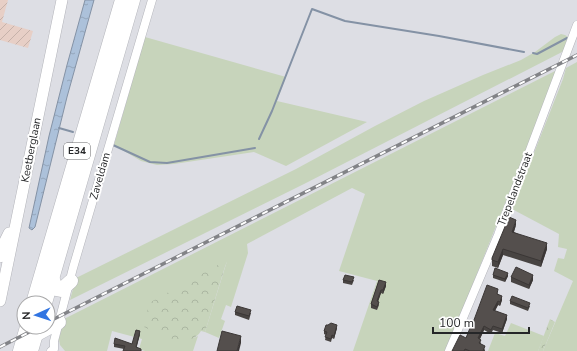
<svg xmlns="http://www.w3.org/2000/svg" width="577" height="351" viewBox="0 0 577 351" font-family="'Nunito Sans',sans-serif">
<defs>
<pattern id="industrial-furrows" width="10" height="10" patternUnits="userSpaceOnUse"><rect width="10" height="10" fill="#e7cfc6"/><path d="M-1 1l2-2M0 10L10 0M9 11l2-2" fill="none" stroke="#c6b2aa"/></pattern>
<pattern id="forest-crowns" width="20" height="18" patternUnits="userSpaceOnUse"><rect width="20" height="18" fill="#c7d4bb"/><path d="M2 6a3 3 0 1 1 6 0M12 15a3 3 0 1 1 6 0" fill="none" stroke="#abb6a1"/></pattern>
<pattern id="water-ripples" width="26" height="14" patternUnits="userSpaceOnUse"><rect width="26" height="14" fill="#acc1da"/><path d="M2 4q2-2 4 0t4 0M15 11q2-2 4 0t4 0" fill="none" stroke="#94a6bb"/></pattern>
</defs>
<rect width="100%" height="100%" fill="#dddee4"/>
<path fill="url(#industrial-furrows)" d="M0 0H8L2 22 33 31 28 48 0 40Z"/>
<g fill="#c7d4bb">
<path d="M561 34 565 35 570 38 564 51 304 184 70 300 76 278 296 169 375 126 424 101 483 75 521 60 535 52 555 37Z"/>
<path d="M145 37 286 77 277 101 367 122 286 166 254 152 174 164 157 165 141 161 114 145Z"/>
<path d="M577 62V351H543L573 281 554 271 558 258 564 259 567 249 558 247 559 234 512 209 563 79 566 68Z"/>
<path d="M559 69 446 351H353L377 281 339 271 365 194 352 188 247 244 248 253 231 307 226 305 221 319 225 321 219 338 205 332 227 261 194 338 198 336 193 351H145L139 349 142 339 112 331 107 351H65L60 345 59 339 64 319Z"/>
<path d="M511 323 544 336 538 351H488L495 333 505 336Z"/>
</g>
<g fill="url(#forest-crowns)">
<path d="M227 260 205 332 201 331C188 351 160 334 144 327L149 303Z"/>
<path d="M550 319 555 322 543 351H538Z"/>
</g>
<path fill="url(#water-ripples)" stroke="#8492a5" d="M85 0H94L67 97 35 227 32 230 29 228 49 136 67 65Z"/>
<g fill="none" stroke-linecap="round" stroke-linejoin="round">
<g stroke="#8492a5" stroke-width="2">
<path d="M533 53 537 54 567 38"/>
<path d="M59 128 73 132"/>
<path d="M259 139 272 111 312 9 345 21 439 36 524 52"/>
<path d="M113 145 150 162 167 163 255 148"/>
</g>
<g stroke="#b3b4ba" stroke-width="9">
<g id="street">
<path d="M51 351 54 349V341L73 268 152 0"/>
<path d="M449 351 498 235 577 25"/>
</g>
</g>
<g stroke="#b3b4ba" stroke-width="12">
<g id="secondary">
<path d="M0 257 3 245 9 233"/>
<path d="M0 301 62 0"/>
</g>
</g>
<g stroke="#b3b4ba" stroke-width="15">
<g id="highway">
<path d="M52 277 56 289 61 290 71 281"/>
<path d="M33 303 122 0"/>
<path d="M45 303 133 0"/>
<path d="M35 335 59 322"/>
<path d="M20 351 27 327"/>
<path d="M31 351 38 327"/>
</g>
</g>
<use href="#street" stroke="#fff" stroke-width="8"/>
<use href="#secondary" stroke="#fff" stroke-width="11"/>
<use href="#highway" stroke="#fff" stroke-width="14"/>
<g stroke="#828387" stroke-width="3.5">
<g id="rail">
<path d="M48 322 577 55"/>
<path d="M0 347 39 327"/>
</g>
</g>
<use href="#rail" stroke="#fff" stroke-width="2" stroke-dasharray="6" stroke-linecap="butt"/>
</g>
<g fill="#484442">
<path d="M516 225 514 232 547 249 541 267 503 255 498 268 492 266V258Z"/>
<path d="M493 275 508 276 505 282 493 278Z"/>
<path d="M511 277 533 280 529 289 511 282Z"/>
<path d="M343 280H354L352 285 343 283Z"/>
<path d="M379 280 386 286 383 294 381 293 378 302 379 305 377 310 371 308V304Z"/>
<path d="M498 293V294L502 300 500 306 498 305 495 311 507 319 502 333 493 330 491 334 484 330 480 339 481 344 485 350V351H452L466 338 471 328Z"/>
<path d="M510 301 530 306 528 311 510 304Z"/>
<path d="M235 312 251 313 249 320 235 315Z"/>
<path d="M337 328 334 339 332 338 331 342 325 340 326 335 324 334V331Z"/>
<path d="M140 334 136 347 141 351 124 349 114 347V344H132Z"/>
</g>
<g fill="#3b3736">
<path d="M516 220V225L512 237V232Z"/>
<path d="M547 243V249L541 267V261Z"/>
<path d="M503 249V255L498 268V262Z"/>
<path d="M508 273V276L505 282V279Z"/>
<path d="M533 275V280L529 289V285Z"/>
<path d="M386 282V286L383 294V290Z"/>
<path d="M381 290V293L377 304V301Z"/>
<path d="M502 296V300L500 306V302Z"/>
<path d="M498 301V305L493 314V310Z"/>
<path d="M507 315V319L502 333V329Z"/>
<path d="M337 325V328L334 339V336Z"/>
<path d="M484 326V330L478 343V338Z"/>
<path d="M140 331V334L136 350V347Z"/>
<path d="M241 336V343L239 351H237Z"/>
</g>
<g fill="#544f4d" stroke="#3b3736">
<path d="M509 217 516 220 512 232 547 243 541 261 503 249 498 262 492 260V258Z"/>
<path d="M516 267 533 275 529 285 511 277Z"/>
<path d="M495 268 508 273 505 279 493 275Z"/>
<path d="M345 275 354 277 352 282 343 280Z"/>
<path d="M379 280 386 282 383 290H381L377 301 379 302 377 307 371 304Z"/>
<path d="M487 285 498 289 497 294 502 296 500 302 498 301 493 310 507 315 502 329 493 326 491 330 484 326 478 338 481 340 479 343 485 346 483 351H470L465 349 464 351H452L460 335 466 338 470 328H471Z"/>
<path d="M512 296 530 303 528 308 510 301Z"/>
<path d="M237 306 251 310 249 316 235 312Z"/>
<path d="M331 323 337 325 334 336 332 335 331 339 325 337 327 332 324 331 326 325H328Z"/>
<path d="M136 330 140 331 136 347 141 349V351H123L125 346 114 344 115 338 132 344Z"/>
<path d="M222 331 241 336 237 351H217Z"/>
</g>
<g text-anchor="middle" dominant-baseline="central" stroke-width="4" stroke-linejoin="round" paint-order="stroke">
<rect fill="#fff" stroke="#666768" stroke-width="1" x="64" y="143" width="26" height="16" rx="3"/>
<g font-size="10" font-weight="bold" fill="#252628">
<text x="77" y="151">E34</text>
</g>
<g font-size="11" fill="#252628" stroke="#fff">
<text transform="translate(31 150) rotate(-79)">Keetberglaan</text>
<text transform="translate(100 176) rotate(-74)">Zaveldam</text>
<text transform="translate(515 189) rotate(-69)">Trepelandstraat</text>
</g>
</g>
<g transform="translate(36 315) rotate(267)"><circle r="19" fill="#ffffff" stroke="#a8a8a9"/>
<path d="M0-3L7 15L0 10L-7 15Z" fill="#3275e2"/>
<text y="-6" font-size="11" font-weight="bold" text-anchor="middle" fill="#252628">N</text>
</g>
<path d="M433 327v6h96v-6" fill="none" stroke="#252628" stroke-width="2"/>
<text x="439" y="327" font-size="12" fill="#252628" stroke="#ffffff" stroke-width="3" paint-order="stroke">100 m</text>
</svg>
